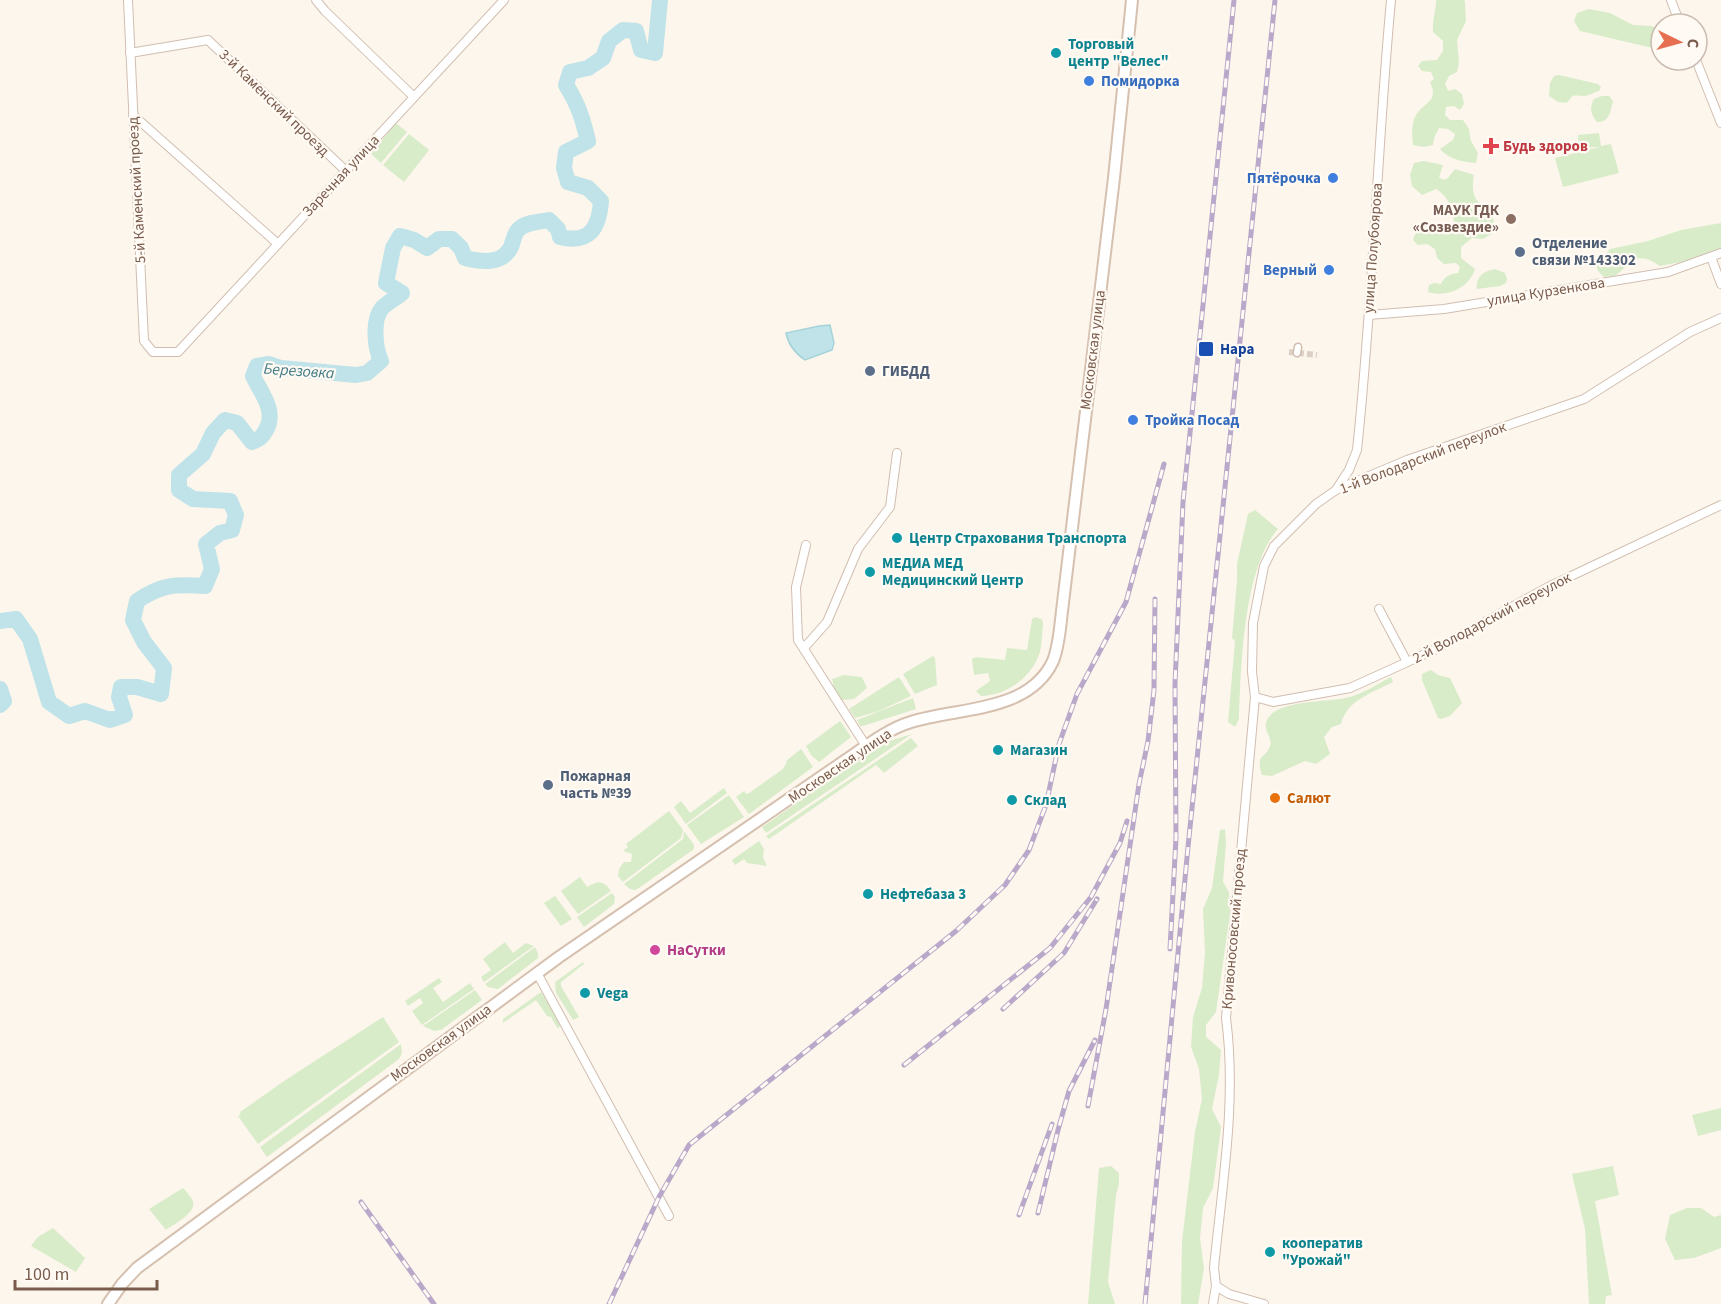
<svg xmlns="http://www.w3.org/2000/svg" width="1721" height="1304" viewBox="0 0 1721 1304" font-family="'Source Sans 3',sans-serif">
<rect width="100%" height="100%" fill="#fdf6ec"/>
<g fill="#d8ecc9">
<path d="M1436 0H1464L1465 2 1466 21 1457 40 1459 62 1457 72 1449 76 1445 84 1448 91 1455 89 1462 94 1464 104 1460 110 1454 106 1446 107 1445 115 1450 120H1463L1469 129 1471 141 1478 153 1476 163C1465 163 1447 158 1440 149L1453 140 1455 134 1448 129 1439 128 1434 138 1433 145 1424 147 1413 145C1412 135 1411 124 1416 115 1425 101 1439 102 1430 82L1434 79 1431 72 1422 71 1418 66 1422 61 1437 60 1443 51V41L1433 32C1432 20 1436 11 1436 0Z"/>
<path d="M1589 9 1610 13 1633 25 1651 26 1661 30V50L1580 31 1574 21 1577 13Z"/>
<path d="M1559 75 1598 84 1601 87 1599 91C1595 92 1588 96 1584 96 1573 96 1574 93 1567 103L1558 102 1549 96 1550 83 1554 76Z"/>
<path d="M1602 96H1609L1613 101C1610 112 1610 122 1597 122 1591 114 1589 109 1594 99Z"/>
<path d="M396 123 407 132 381 163 371 154Z"/>
<path d="M1599 133 1601 146 1611 144 1619 173 1563 187 1555 158 1600 147 1579 148 1578 135Z"/>
<path d="M409 134 429 150 404 182 383 165Z"/>
<path d="M1424 161 1443 165 1439 177 1443 180 1448 178 1455 169 1474 175C1471 193 1473 201 1490 210L1494 222 1493 233 1483 239 1472 238 1461 247V258L1475 269C1469 288 1447 298 1428 292L1429 285 1434 283 1441 284C1445 276 1450 274 1458 273L1460 267 1456 263 1444 264 1437 258 1435 249 1427 244 1418 245 1413 240C1416 229 1424 223 1434 222L1441 230 1449 233 1454 222C1452 208 1449 197 1436 189L1422 195 1412 186 1410 175 1414 163Z"/>
<path d="M1721 223V249L1701 258 1660 266C1637 250 1633 261 1615 276L1604 277 1598 271 1596 265 1610 249 1648 241 1681 230Z"/>
<path d="M1495 269 1505 273 1507 279 1506 283 1500 286 1477 289C1475 277 1484 271 1495 269Z"/>
<path d="M1255 510 1278 529C1243 568 1241 668 1239 719L1235 727 1228 722 1235 641 1232 638 1237 580V564L1248 514Z"/>
<path d="M1035 617 1042 619 1043 623C1042 632 1042 643 1040 652 1032 677 1008 695 981 696L976 691 990 681 988 673 974 675 972 659 976 657 1005 660 1007 648 1027 650 1032 619Z"/>
<path d="M933 656 935 658 937 685 915 694 903 674Z"/>
<path d="M1431 670 1438 675 1450 678 1462 703 1450 716 1441 719 1438 718 1422 680V674Z"/>
<path d="M844 675 862 677 867 688 854 699 842 700 835 691 832 679Z"/>
<path d="M899 677 911 696 879 711 855 718 849 709Z"/>
<path d="M1391 677 1393 682C1372 693 1347 700 1341 724L1332 727 1324 737 1330 754 1316 764 1305 761 1272 776 1262 775C1255 753 1265 760 1270 746 1273 737 1262 730 1267 720 1276 700 1327 702 1345 698 1360 696 1377 684 1391 677Z"/>
<path d="M913 698 916 709 863 726H860L857 720Z"/>
<path d="M840 721 851 737 819 762 811 755 806 746Z"/>
<path d="M912 734 766 833 762 827 875 749 889 741Z"/>
<path d="M911 738 918 746 884 773 876 765 769 839 766 836Z"/>
<path d="M801 749 813 767 749 814 736 797 744 791 746 794 749 793 783 769 787 762 786 761Z"/>
<path d="M724 788 727 793 686 824 674 807 681 801 690 813Z"/>
<path d="M729 795 744 817 701 844 687 825Z"/>
<path d="M669 811 683 830 681 838 623 882 618 876 619 869 624 862H631L632 854 623 851 628 847 626 844Z"/>
<path d="M1225 829 1226 843 1223 882 1229 892 1230 914 1216 1012 1206 1025V1037L1221 1050 1219 1075 1212 1109 1221 1127 1213 1188 1203 1208 1200 1238 1204 1269 1198 1304H1181L1182 1241 1195 1132 1202 1099 1199 1069 1191 1047 1193 1017 1202 988 1205 952 1203 909 1212 888 1220 830Z"/>
<path d="M684 831 694 845V849L639 888 635 890 630 889 624 884 683 839Z"/>
<path d="M759 841 764 849 763 857 767 866 747 863 744 859 735 865 732 860Z"/>
<path d="M580 877 587 887C599 880 603 880 611 891L578 914 561 891Z"/>
<path d="M612 893 615 897 614 904 584 927 577 917Z"/>
<path d="M555 896 572 919 561 926 544 903Z"/>
<path d="M505 942 513 953 526 943 534 946 484 982 481 977 491 970 483 959Z"/>
<path d="M535 947 538 953V958L498 989 488 987 485 984Z"/>
<path d="M583 962 584 964 561 982V986L579 1017 573 1020 556 993 555 982Z"/>
<path d="M439 978 442 982 433 988 443 1002 470 983 474 989 422 1025 412 1011 423 1003 420 998 408 1006 405 1001Z"/>
<path d="M475 990 482 1000 441 1030 434 1031 423 1026Z"/>
<path d="M541 992 561 1024 558 1029 551 1017 547 1016 536 1000 503 1023V1019Z"/>
<path d="M383 1017 399 1042 258 1144 238 1116 241 1114 240 1112 287 1079Z"/>
<path d="M401 1044 402 1053 399 1059 267 1157 260 1147Z"/>
<path d="M1721 1108V1130L1698 1136 1692 1115Z"/>
<path d="M1111 1166 1119 1173V1184L1116 1195 1108 1282 1115 1304H1088L1099 1168Z"/>
<path d="M1613 1166 1619 1195 1595 1201 1612 1295 1606 1296 1605 1304H1589L1585 1229 1572 1174Z"/>
<path d="M183 1188C186 1191 191 1197 193 1201 197 1213 174 1224 166 1230L149 1209Z"/>
<path d="M1687 1208H1701L1714 1217 1721 1215V1248L1694 1258 1675 1260 1665 1239 1670 1215Z"/>
<path d="M53 1228 85 1258 76 1272 31 1246 38 1237Z"/>
</g>
<path fill="#bfe3e8" stroke="#a5d3da" stroke-width="1.5" d="M830 325 834 343 832 350 805 360C795 353 788 344 786 333L819 326Z"/>
<g fill="none" stroke-linecap="round" stroke-linejoin="round">
<g stroke="#bfe3e8" stroke-width="16">
<path d="M0 621 16 619 30 639 49 702 69 716 85 711 110 720 125 715 119 697 121 687H137L161 694 164 668 144 642 133 620 137 601C162 584 176 584 205 586L212 569 206 544 220 533 232 530 236 515 230 501 193 499 179 490V475L203 454 213 433 225 420 237 423 252 442C260 439 262 437 266 430 277 411 261 393 253 376L257 366 269 364 281 368 356 375 367 373 381 361C375 348 372 320 382 308 387 303 396 298 402 293L386 283 393 248 400 236 414 240 427 248 439 239H452L461 248 465 258C481 262 502 265 511 247 513 242 514 234 518 230 525 222 538 222 549 220L558 229 560 237C590 244 599 228 601 201L588 188 568 182 564 168 566 152 588 141C583 120 578 103 566 85L570 72 588 68 603 58 609 41 623 30 636 31 641 50 655 53 660 0"/>
<path d="M0 689 4 701 0 705"/>
</g>
<path stroke="#dcd0c4" stroke-width="6" stroke-dasharray="6 3" stroke-linecap="butt" d="M1289 352 1317 355"/>
<g stroke="#d1beb0" stroke-width="9">
<path id="pedestrian" d="M1297 353 1298 347"/>
</g>
<g stroke="#d1beb0" stroke-width="10">
<g id="minor">
<path d="M128 0 144 341 153 352H178L504 0"/>
<path d="M316 0 325 11 414 97"/>
<path d="M1671 0 1680 24"/>
<path d="M130 53 208 40 346 171"/>
<path d="M1696 60 1721 123"/>
<path d="M133 115 278 244"/>
<path d="M1711 257 1721 284"/>
<path d="M1369 315 1444 309 1668 272 1721 253"/>
<path d="M1336 490 1349 470 1357 450C1373 301 1377 150 1391 0"/>
<path d="M806 545 796 587 798 640 866 746"/>
<path d="M1379 609 1407 662"/>
<path d="M804 648 827 622 858 549 890 507 897 453"/>
<path d="M1255 697 1273 702 1350 688 1436 649 1548 587 1721 505"/>
<path d="M537 973 669 1216"/>
<path d="M1216 1286 1229 1294 1264 1304"/>
<path d="M1213 1304 1216 1286 1214 1268C1222 1185 1237 1101 1226 1018L1255 697 1252 672 1253 623 1264 566 1274 546 1316 504 1336 490 1407 460 1584 399 1690 332 1721 318"/>
</g>
</g>
<g stroke="#d6c0b0" stroke-width="14">
<path id="secondary" d="M108 1304 122 1284 137 1268 559 957 856 753C873 741 891 728 911 722 958 707 1029 713 1053 661 1059 646 1060 628 1062 611L1114 178 1132 0"/>
</g>
<use href="#pedestrian" stroke="#fff" stroke-width="6"/>
<use href="#minor" stroke="#fff" stroke-width="8"/>
<use href="#secondary" stroke="#fff" stroke-width="10"/>
<g stroke="#b9a8c9" stroke-width="5">
<g id="rail">
<path d="M1170 949 1176 838 1175 684 1183 502 1234 0"/>
<path d="M1003 1009 1064 953 1097 899"/>
<path d="M904 1065 1050 948 1091 897 1120 843 1127 821"/>
<path d="M1088 1106 1106 1009 1139 784 1148 741 1154 690 1155 599"/>
<path d="M361 1202 434 1304"/>
<path d="M1038 1213 1058 1130 1069 1091 1095 1040"/>
<path d="M1019 1215 1052 1124"/>
<path d="M609 1304 659 1197 689 1145 956 931 1005 885 1029 850 1046 805 1059 744 1077 694 1126 602 1164 464"/>
<path d="M1145 1304 1188 847 1275 0"/>
</g>
</g>
<use href="#rail" stroke="#fffaf3" stroke-width="3" stroke-dasharray="9" stroke-linecap="butt"/>
</g>
<g fill="#0f9aa8" stroke="#fffaf3" stroke-width="2">
<circle cx="1056" cy="53" r="6"/>
<circle cx="897" cy="538" r="6"/>
<circle cx="870" cy="572" r="6"/>
<circle cx="998" cy="750" r="6"/>
<circle cx="1012" cy="800" r="6"/>
<circle cx="868" cy="894" r="6"/>
<circle cx="585" cy="993" r="6"/>
<circle cx="1270" cy="1252" r="6"/>
</g>
<g fill="#3f7fe0" stroke="#fffaf3" stroke-width="2">
<circle cx="1089" cy="81" r="6"/>
<circle cx="1333" cy="178" r="6"/>
<circle cx="1329" cy="270" r="6"/>
<circle cx="1133" cy="420" r="6"/>
</g>
<path fill="#e0444e" stroke="#fffaf3" stroke-width="2" d="M1488 137h6v6h6v6h-6v6h-6v-6h-6v-6h6z"/>
<circle fill="#8d6e63" stroke="#fffaf3" stroke-width="2" cx="1511" cy="219" r="6"/>
<g fill="#5c6f8a" stroke="#fffaf3" stroke-width="2">
<circle cx="1520" cy="252" r="6"/>
<circle cx="870" cy="371" r="6"/>
<circle cx="548" cy="785" r="6"/>
</g>
<rect fill="#1a4fb4" stroke="#fffaf3" stroke-width="2" x="1198" y="341" width="16" height="16" rx="3"/>
<circle fill="#e8710a" stroke="#fffaf3" stroke-width="2" cx="1275" cy="798" r="6"/>
<circle fill="#d1479c" stroke="#fffaf3" stroke-width="2" cx="655" cy="950" r="6"/>
<g text-anchor="middle" dominant-baseline="central" stroke-width="4.5" stroke-linejoin="round" paint-order="stroke">
<g font-size="15" font-weight="bold" fill="#0d838f" stroke="#fffaf3" text-anchor="start">
<text x="1068" y="44">Торговый<tspan x="1068" dy="17">центр "Велес"</tspan></text>
<text x="909" y="538">Центр Страхования Транспорта</text>
<text x="882" y="563">МЕДИА МЕД<tspan x="882" dy="17">Медицинский Центр</tspan></text>
<text x="1010" y="750">Магазин</text>
<text x="1024" y="800">Склад</text>
<text x="880" y="894">Нефтебаза 3</text>
<text x="597" y="993">Vega</text>
<text x="1282" y="1243">кооператив<tspan x="1282" dy="17">"Урожай"</tspan></text>
</g>
<g font-size="15" font-weight="bold" fill="#366cbe" stroke="#fffaf3" text-anchor="start">
<text x="1101" y="81">Помидорка</text>
<text x="1321" y="178" text-anchor="end">Пятёрочка</text>
<text x="1317" y="270" text-anchor="end">Верный</text>
<text x="1145" y="420">Тройка Посад</text>
</g>
<g font-size="15" fill="#7a5c4d" stroke="#fffaf3">
<text transform="translate(274 103) rotate(44)">3-й Каменский проезд</text>
<text transform="translate(341 176) rotate(-47)">Заречная улица</text>
<text transform="translate(137 190) rotate(-93)">5-й Каменский проезд</text>
<text transform="translate(1373 248) rotate(-86)">улица Полубоярова</text>
<text transform="translate(1546 292) rotate(-9)">улица Курзенкова</text>
<text transform="translate(1093 350) rotate(-83)">Московская улица</text>
<text transform="translate(1423 458) rotate(-21)">1-й Володарский переулок</text>
<text transform="translate(1492 618) rotate(-28)">2-й Володарский переулок</text>
<text transform="translate(840 766) rotate(-34)">Московская улица</text>
<text transform="translate(1234 929) rotate(-85)">Кривоносовский проезд</text>
<text transform="translate(441 1043) rotate(-36)">Московская улица</text>
</g>
<g font-size="15" font-weight="bold" fill="#be3a42" stroke="#fffaf3" text-anchor="start">
<text x="1503" y="146">Будь здоров</text>
</g>
<g font-size="15" font-weight="bold" fill="#785e54" stroke="#fffaf3" text-anchor="end">
<text x="1499" y="210">МАУК ГДК<tspan x="1499" dy="17">«Созвездие»</tspan></text>
</g>
<g font-size="15" font-weight="bold" fill="#4e5e75" stroke="#fffaf3" text-anchor="start">
<text x="1532" y="243">Отделение<tspan x="1532" dy="17">связи №143302</tspan></text>
<text x="882" y="371">ГИБДД</text>
<text x="560" y="776">Пожарная<tspan x="560" dy="17">часть №39</tspan></text>
</g>
<g font-size="15" font-weight="bold" fill="#164399" stroke="#fffaf3" text-anchor="start">
<text x="1220" y="349">Нара</text>
</g>
<g font-size="15" font-weight="bold" fill="#c56008" stroke="#fffaf3" text-anchor="start">
<text x="1287" y="798">Салют</text>
</g>
<g font-size="15" font-weight="bold" fill="#b23c85" stroke="#fffaf3" text-anchor="start">
<text x="667" y="950">НаСутки</text>
</g>
<g font-size="16" font-style="italic" fill="#437c86" stroke="#fffaf3">
<text transform="translate(299 371) rotate(4)">Березовка</text>
</g>
</g>
<g transform="translate(1679 42) rotate(95)"><circle r="28" fill="#fffaf3" stroke="#cabbb1" stroke-width="1.5"/>
<path d="M0-4.5L10 22L0 15L-10 22Z" fill="#e76f51"/>
<text y="-9" font-size="16" font-weight="bold" text-anchor="middle" fill="#7a5c4d">С</text>
</g>
<path d="M15 1280v9h142v-9" fill="none" stroke="#7a5c4d" stroke-width="3"/>
<text x="24" y="1280" font-size="18" fill="#7a5c4d" stroke="#fffaf3" stroke-width="4.5" paint-order="stroke">100 m</text>
</svg>
